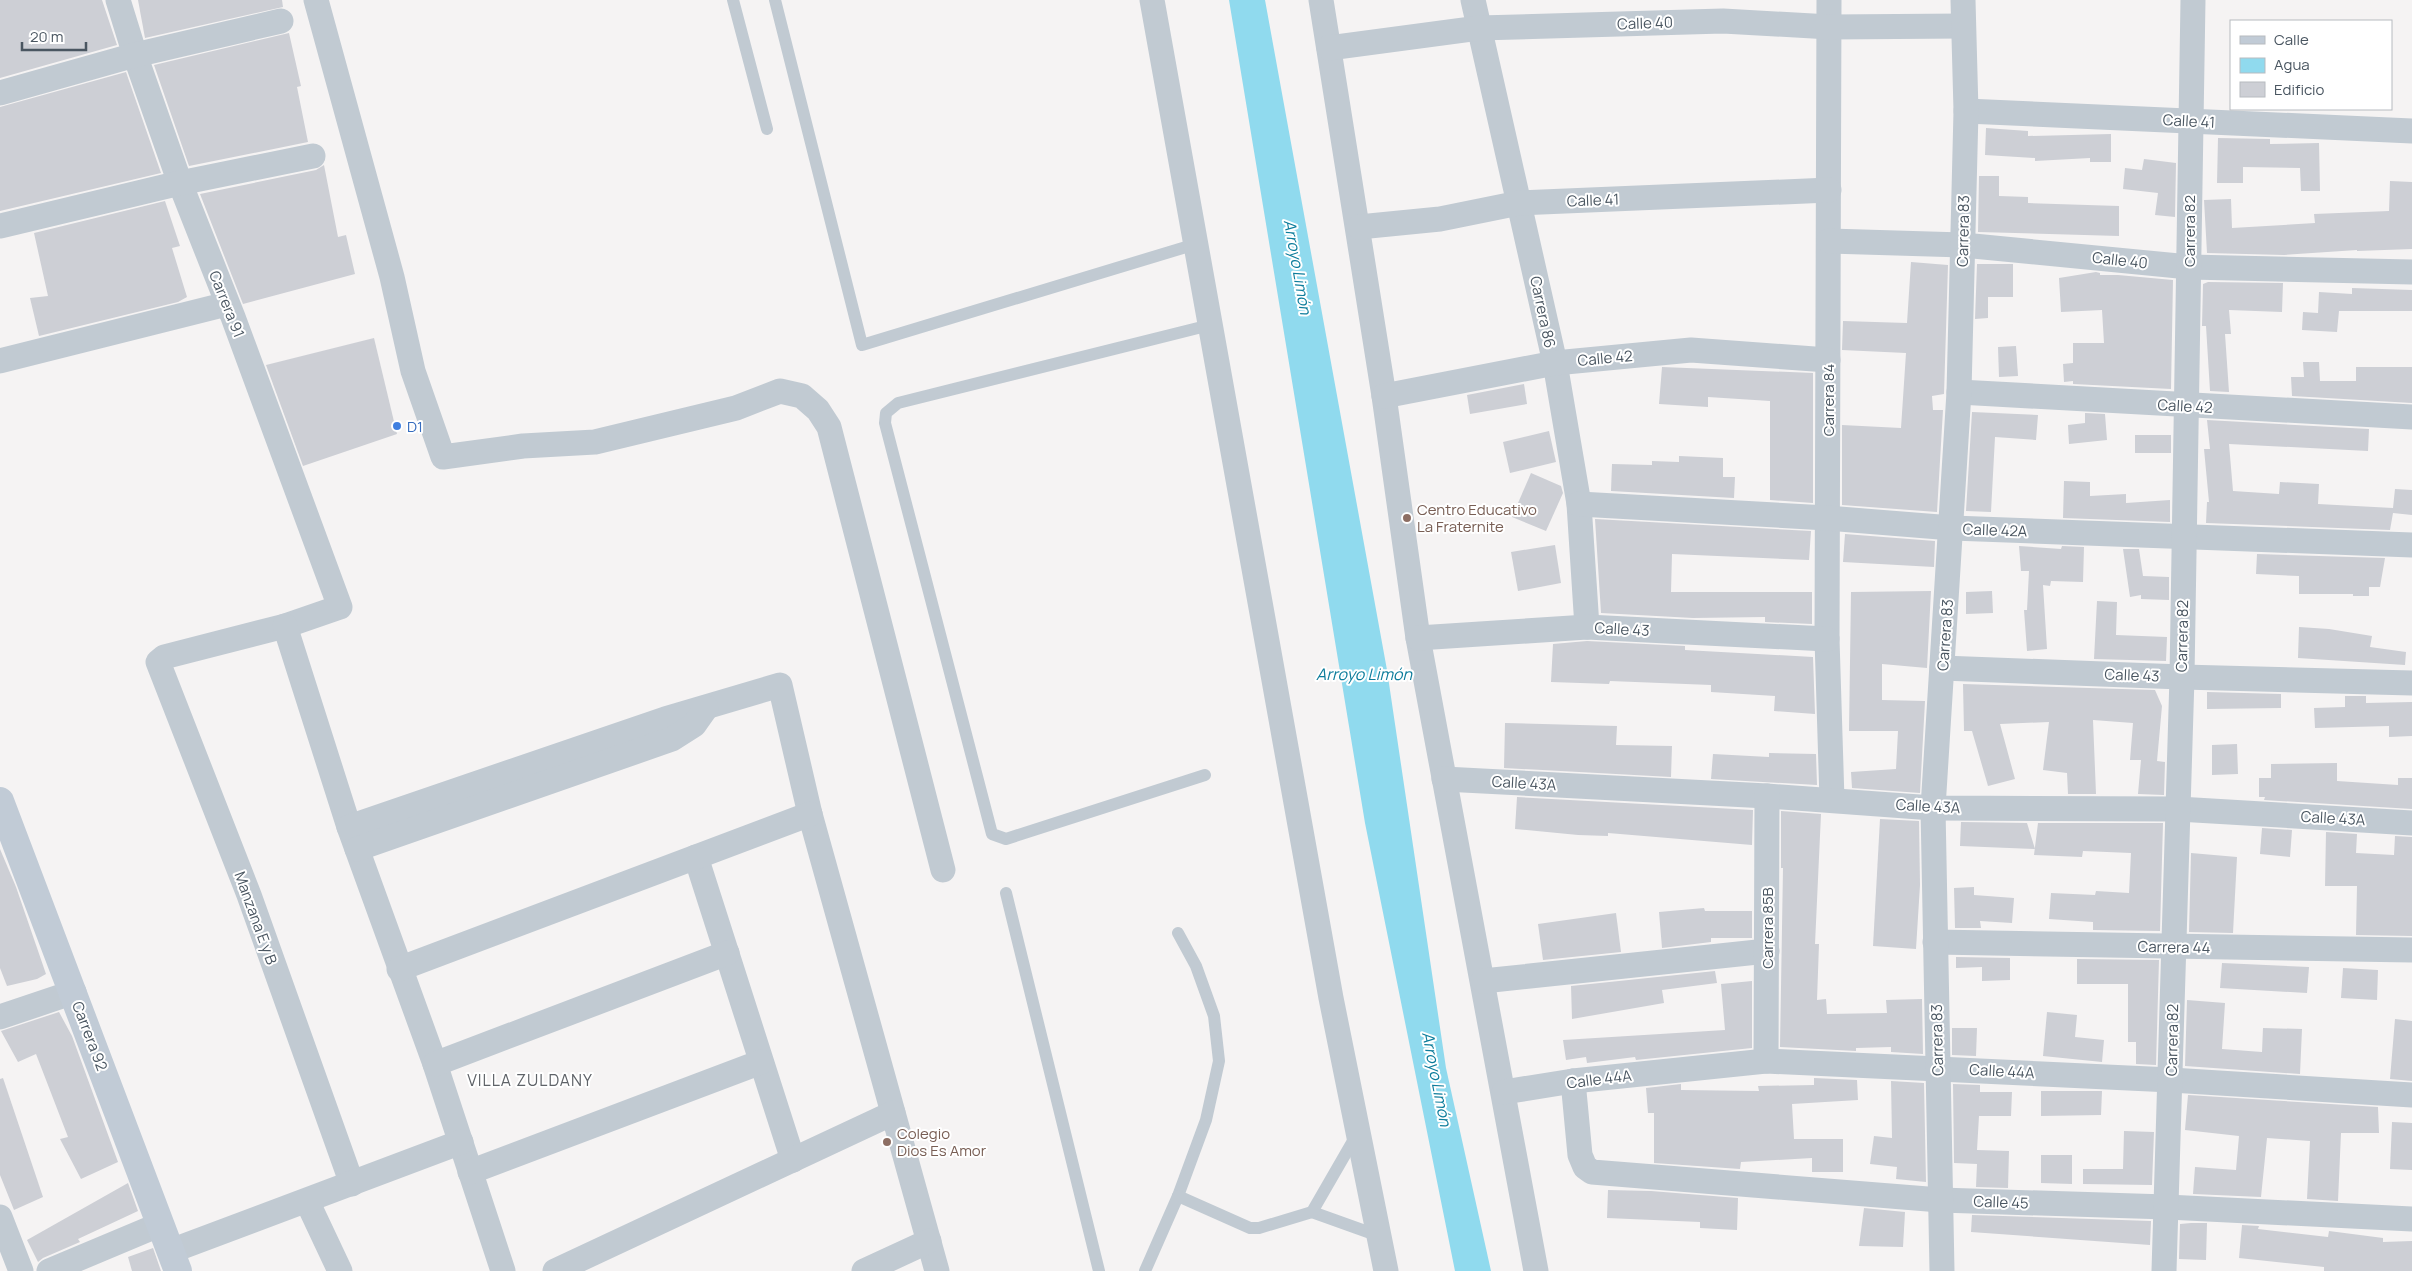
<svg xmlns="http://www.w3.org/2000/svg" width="2412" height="1271" viewBox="0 0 2412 1271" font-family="Manrope,sans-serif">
<rect width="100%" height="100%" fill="#f5f3f3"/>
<path fill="#90daee" d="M1229 0H1265L1387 670 1446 1068 1491 1271H1455L1365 823Z"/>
<g fill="#cdcfd5">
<path d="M0 0H102L117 45 0 78Z"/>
<path d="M138 0H282L283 7 145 38Z"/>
<path d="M289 33 301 86 297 87 308 142 189 166 154 65Z"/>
<path d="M126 72 161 173 0 211V107Z"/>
<path d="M1986 128 2028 131V136L2111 134V162H2090V158L2035 161V158L1985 155Z"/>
<path d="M2218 138 2270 139V144L2319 143 2320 191H2301L2300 168 2243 167V183H2217Z"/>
<path d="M2144 159 2176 163 2175 217 2155 215 2158 193 2123 189 2125 168 2142 170Z"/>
<path d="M324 165 338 237 346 235 355 274 243 304 200 194 316 170Z"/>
<path d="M1979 176H1999V196L2028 197V203L2119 206V236L1978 232Z"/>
<path d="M2390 181 2412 182V249L2357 251V250L2284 255 2207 253 2204 200 2231 199 2232 228 2315 223 2314 214 2389 211Z"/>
<path d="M165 201 180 246 172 248 187 297 178 302 39 336 30 298 48 296 34 233Z"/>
<path d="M1911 262 1948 265 1944 394 1932 396 1933 410H1943L1937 512 1842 505V425L1901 428 1906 353 1842 350 1843 321 1907 323Z"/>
<path d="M1977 264H2013V297H1988V318L1975 319Z"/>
<path d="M2096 272 2100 273V275H2118L2173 280 2171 389 2073 384V381L2064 382 2063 364 2073 363V343H2104L2102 310 2061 312 2059 278Z"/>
<path d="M2208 282 2283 283 2282 312 2229 310 2231 334H2225L2229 392 2210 391 2206 326H2202L2203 284Z"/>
<path d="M2352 288 2412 290V311H2339L2337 332 2302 330 2303 312 2318 313 2319 292 2352 294Z"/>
<path d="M374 338 397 434 303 466 266 365Z"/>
<path d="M2016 346 2018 376 1999 377 1998 347Z"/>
<path d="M2303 362H2319L2320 381H2356V367H2412V403L2292 396 2291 377H2304Z"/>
<path d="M1662 367 1813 373V503L1770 500V401L1708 397V407L1659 404Z"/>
<path d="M1524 384 1527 404 1470 414 1467 395Z"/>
<path d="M1972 412 2038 415 2036 440 1995 437 1991 512 1966 511Z"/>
<path d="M2085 413 2105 414 2107 440 2069 444 2068 425 2085 423Z"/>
<path d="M2207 420 2369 429 2368 451 2229 444 2233 491 2279 494 2280 482 2319 484 2318 504 2393 508 2395 489 2412 490V515L2393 513 2390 530 2206 523 2207 502H2209L2204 449H2210Z"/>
<path d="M1549 431 1556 462 1510 473 1503 442Z"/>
<rect x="2135" y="435" width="36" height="18"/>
<path d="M1679 456 1723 458V477H1735L1734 498 1611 491 1612 464 1652 465V461L1679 462Z"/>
<path d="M1531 473 1561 486 1563 493 1546 531 1512 517Z"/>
<path d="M2064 481 2090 482V496L2126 494V503L2170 500V522L2063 518Z"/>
<path d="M1595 519 1811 531 1809 560 1672 554 1671 592H1812V624L1765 622V617L1693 618 1601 613Z"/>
<path d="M1845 534 1935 541 1934 567 1843 562Z"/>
<path d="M1555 545 1561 583 1518 591 1511 552Z"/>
<path d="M2019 546 2061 549 2062 546 2084 547 2083 582 2051 581 2050 586 2043 585 2047 649 2027 651 2024 610H2027L2029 571H2021Z"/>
<path d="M2123 549H2139L2143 576 2169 577V600L2141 599V595L2130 597Z"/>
<path d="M2257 554 2385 558 2380 587H2369V596H2353V594H2299V576L2256 574Z"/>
<path d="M1931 591 1927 668 1882 664V700L1925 701 1920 793 1852 788 1851 772 1896 769 1898 731H1849L1851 592Z"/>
<path d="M1992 591 1993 613 1966 614V592Z"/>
<path d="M2097 601 2117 602 2116 635 2167 637 2166 661 2094 659Z"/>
<path d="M2299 627 2329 629 2372 636 2370 647 2406 652 2405 665 2298 658Z"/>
<path d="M1587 641 1685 646V650L1813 657 1815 714 1774 711 1775 696 1711 692V685L1610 681 1609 684 1551 682 1553 644Z"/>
<path d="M1963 684 2155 690 2162 706 2157 761 2165 762 2164 795 2138 794 2141 760H2130L2133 723 2093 720 2096 794H2068L2067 773 2043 770 2049 722 2000 724 2015 779 1988 786 1972 731H1964Z"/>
<path d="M2207 692 2281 694V708L2207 709Z"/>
<path d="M2345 696H2366V703L2412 702V736L2389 737V726L2315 728 2314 708 2345 707Z"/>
<path d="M1505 723 1617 726 1616 745 1672 746 1671 777 1504 768Z"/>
<path d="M2237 744 2238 774 2212 775V745Z"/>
<path d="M1769 753 1816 754 1817 785 1711 779 1713 754 1769 757Z"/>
<path d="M2337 763V781L2398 785V778H2412V809L2264 800 2265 797H2259V778H2271V764Z"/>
<path d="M1517 797 1753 810 1752 845 1608 833V836L1578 835 1515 829Z"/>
<path d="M1781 811 1821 814 1815 944H1819L1817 1000 1826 999 1827 1014 1887 1013 1886 1000 1922 999 1923 1054 1891 1052V1047L1856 1048V1051L1780 1047 1783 868H1781Z"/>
<path d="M1880 819 1919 821 1920 885 1916 949 1873 946Z"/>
<path d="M1961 822 2027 823 2035 849 1960 846Z"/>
<path d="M2038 823H2163L2160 931 2093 930V922L2049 919 2051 893 2095 895 2096 891 2129 893 2131 853 2083 851 2082 857 2034 855Z"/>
<path d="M2262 828 2292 830 2290 857 2260 854Z"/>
<path d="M2326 832 2357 834 2356 853 2394 855 2395 836 2412 837V936L2356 935 2357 886H2325Z"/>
<path d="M0 849 16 887 46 974 37 979 7 986 0 968Z"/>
<path d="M2191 853 2237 857 2233 933 2189 932Z"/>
<path d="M1974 887V895L2014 898 2012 923 1980 921 1981 928H1955L1954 888Z"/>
<path d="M1704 908 1705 911H1752V938H1711V942L1662 948 1659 912Z"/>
<path d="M1616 913 1621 952 1543 960 1538 924Z"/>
<path d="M1956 957 2010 958V980L1982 981V967L1956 968Z"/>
<path d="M2077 959 2159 960 2156 1065 2136 1064V1042H2128V984H2077Z"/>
<path d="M2222 963 2309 967 2307 993 2220 988Z"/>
<path d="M2343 968 2378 970 2377 1000 2341 998Z"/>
<path d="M1715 971 1717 983 1662 990 1664 1003 1572 1019 1571 986Z"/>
<path d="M1752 981V1048L1636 1060 1635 1057 1587 1063 1586 1057 1566 1060 1563 1040 1725 1030 1721 984Z"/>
<path d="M2187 1000 2225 1003 2222 1049 2262 1052 2263 1028 2302 1029 2300 1074 2185 1066Z"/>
<path d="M59 1012 72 1036 118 1162 81 1179 60 1139 68 1137 36 1054 18 1062 1 1031Z"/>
<path d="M2047 1012 2077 1015 2075 1037 2104 1040 2102 1062 2043 1056Z"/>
<path d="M2395 1019 2412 1021V1081L2390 1079Z"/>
<path d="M1952 1028H1977L1976 1056 1952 1055Z"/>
<path d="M3 1078 43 1197 14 1210 0 1175V1079Z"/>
<path d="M1814 1078 1857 1080 1858 1100 1792 1104 1794 1139H1843V1172H1812V1158L1741 1162 1740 1169 1654 1163V1113H1648L1646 1088 1681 1084V1090L1759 1091 1758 1086 1814 1085Z"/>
<path d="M1891 1081 1924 1083 1926 1182 1896 1179 1897 1167 1870 1164 1874 1136 1892 1138Z"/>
<path d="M1953 1084 1980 1085V1092H2012L2011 1116H1979L1977 1150 2009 1151 2008 1188 1976 1187 1977 1164 1954 1163Z"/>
<path d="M2041 1091H2102L2101 1115 2041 1116Z"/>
<path d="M2188 1095 2378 1107 2379 1133H2341L2338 1201 2307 1199 2310 1141 2267 1138 2261 1197 2193 1194 2195 1167 2236 1170 2239 1136 2185 1130Z"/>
<path d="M2392 1122 2412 1123V1170L2390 1169Z"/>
<path d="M2124 1131 2154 1132 2152 1185 2083 1184V1169H2123Z"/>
<path d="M2041 1155H2072V1184L2041 1183Z"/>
<path d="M128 1183 138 1211 78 1239 80 1242 43 1258 38 1262 27 1240Z"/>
<path d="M1608 1190 1651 1191 1738 1198 1737 1230 1700 1228V1222L1607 1218Z"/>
<path d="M1864 1208 1905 1212 1903 1247 1859 1246Z"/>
<path d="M1972 1215 2151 1221 2150 1245 1971 1232Z"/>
<path d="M2191 1223H2207L2206 1260 2179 1259 2180 1224Z"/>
<path d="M2242 1225 2259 1226 2258 1229 2328 1237 2329 1231 2383 1238V1242L2412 1241V1271H2324V1267L2239 1258Z"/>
<path d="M153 1248 161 1271H132L128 1257Z"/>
</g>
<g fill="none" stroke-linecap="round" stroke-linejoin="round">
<g stroke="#c1cad2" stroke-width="12">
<path d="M733 0 767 129"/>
<path d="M775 0 862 345 1196 244"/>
<path d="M1205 775 1006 839 992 834 885 423 886 413 898 403 1210 325"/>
<path d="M1006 893 1099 1271"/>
<path d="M1178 933 1196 966 1214 1016 1219 1061 1206 1120 1178 1196"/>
<path d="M1312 1212 1379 1236"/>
<path d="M1145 1271 1178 1196 1250 1228H1259L1312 1212 1357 1134"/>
</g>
<g stroke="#c1cad2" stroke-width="25">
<path d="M118 0 135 55 180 183 233 317 340 607 285 626 164 657 158 662 249 895 352 1184"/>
<path d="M316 0 392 277 413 371 443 457 523 446 595 442 736 408 780 391 802 396 818 410 829 427 943 870"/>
<path d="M1152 0 1331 998 1386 1271"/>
<path d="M1321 0 1384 396 1418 638 1536 1271"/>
<path d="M1473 0 1555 363 1579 504 1587 627"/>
<path d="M1829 0 1827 639 1832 800"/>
<path d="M1329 48 1479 28 1723 21 1830 27 1963 26"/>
<path d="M0 93 135 55 281 21"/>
<path d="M1966 111 2412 131"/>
<path d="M0 226 180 183 313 156"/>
<path d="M1359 227 1440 219 1519 203 1829 190"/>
<path d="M1829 241 1963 245 2189 267 2412 272"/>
<path d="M0 361 227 304"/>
<path d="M1959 392 2412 417"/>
<path d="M1384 396 1555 363 1691 350 1828 360"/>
<path d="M1579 504 1827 518 1952 528 2412 545"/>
<path d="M285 626 349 827 435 1064 503 1271"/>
<path d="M1418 638 1587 627 1827 639"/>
<path d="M1942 668 2182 677 2412 683"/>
<path d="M1444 779 1767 796 1933 808 2178 809 2412 823"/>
<path d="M349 827 665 719 780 685 810 814 937 1271"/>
<path d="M357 849 672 739 694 725 706 708"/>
<path d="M696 857 793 1160"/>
<path d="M1935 942 2412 950"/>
<path d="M399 969 810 814"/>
<path d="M1483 981 1767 951"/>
<path d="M0 1017 74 992"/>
<path d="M1766 1061 1767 796"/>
<path d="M435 1064 727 953"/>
<path d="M1573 1081 1580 1155 1585 1167 1592 1172 1940 1200 2167 1207 2412 1219"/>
<path d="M1504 1092 1573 1081 1766 1061 2171 1080 2412 1095"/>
<path d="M470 1172 761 1062"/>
<path d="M307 1201 340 1271"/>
<path d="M0 1217 21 1271"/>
<path d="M171 1251 461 1142"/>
<path d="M49 1271 161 1224"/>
<path d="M555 1271 893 1113"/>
<path d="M864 1271 929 1241"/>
<path d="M1942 1271 1933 808 1959 392 1966 111 1963 0"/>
<path d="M2164 1271 2182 677 2193 0"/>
</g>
<path stroke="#c1cbd6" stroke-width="28" d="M0 801 178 1271"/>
</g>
<circle fill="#3f7fe0" stroke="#fff" stroke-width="2" cx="397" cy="426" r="5"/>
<g fill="#8d6e63" stroke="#fff" stroke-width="2">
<circle cx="1407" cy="518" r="5"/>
<circle cx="887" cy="1142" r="5"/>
</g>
<g text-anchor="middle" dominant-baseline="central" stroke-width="4" stroke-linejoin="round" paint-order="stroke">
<g font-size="15" fill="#4a5661" stroke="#fff">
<text transform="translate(1645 23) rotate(-2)">Calle 40</text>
<text transform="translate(2189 121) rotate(3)">Calle 41</text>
<text transform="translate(1593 200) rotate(-2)">Calle 41</text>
<text transform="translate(1963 231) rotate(-89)">Carrera 83</text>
<text transform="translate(2189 231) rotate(-90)">Carrera 82</text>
<text transform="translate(2120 260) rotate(6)">Calle 40</text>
<text transform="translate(227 304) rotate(68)">Carrera 91</text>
<text transform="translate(1543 312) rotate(78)">Carrera 86</text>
<text transform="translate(1605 358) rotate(-5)">Calle 42</text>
<text transform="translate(1828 400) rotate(-90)">Carrera 84</text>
<text transform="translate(2185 406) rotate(3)">Calle 42</text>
<text transform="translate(1995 530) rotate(2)">Calle 42A</text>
<text transform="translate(1622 629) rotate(3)">Calle 43</text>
<text transform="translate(1945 635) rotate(-86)">Carrera 83</text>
<text transform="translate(2182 636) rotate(-89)">Carrera 82</text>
<text transform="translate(2132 675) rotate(2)">Calle 43</text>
<text transform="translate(1524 783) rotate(3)">Calle 43A</text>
<text transform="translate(1928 806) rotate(3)">Calle 43A</text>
<text transform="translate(2333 818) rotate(3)">Calle 43A</text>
<text transform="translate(256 918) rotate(70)">Manzana E y B</text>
<text transform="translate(1767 928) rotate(-90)">Carrera 85B</text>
<text transform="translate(2174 947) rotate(1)">Carrera 44</text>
<text transform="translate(90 1036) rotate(69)">Carrera 92</text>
<text transform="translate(1937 1040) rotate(-91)">Carrera 83</text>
<text transform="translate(2172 1040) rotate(-89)">Carrera 82</text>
<text transform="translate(2002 1071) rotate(3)">Calle 44A</text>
<text transform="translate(1599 1079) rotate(-7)">Calle 44A</text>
<text transform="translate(2001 1202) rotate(2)">Calle 45</text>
</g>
<g font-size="15" fill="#366cbe" stroke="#fff" text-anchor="start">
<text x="407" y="426">D1</text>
</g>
<g font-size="15" fill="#785e54" stroke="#fff" text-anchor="start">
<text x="1417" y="509">Centro Educativo<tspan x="1417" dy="17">La Fraternite</tspan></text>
<text x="897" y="1133">Colegio<tspan x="897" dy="17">Dios Es Amor</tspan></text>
</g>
<g font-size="16" font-style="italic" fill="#0c7c9b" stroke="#fff">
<text transform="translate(1298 267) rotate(80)">Arroyo Limón</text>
<text x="1364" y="674">Arroyo Limón</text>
<text transform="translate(1437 1079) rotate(79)">Arroyo Limón</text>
</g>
<g font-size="16" letter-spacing="1" fill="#5f6368" stroke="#fff">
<text x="530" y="1080">VILLA ZULDANY</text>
</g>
</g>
<rect x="2230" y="20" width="162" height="90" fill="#ffffff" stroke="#b7bbc0"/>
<rect x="2240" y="36" width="25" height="8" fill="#c1cbd6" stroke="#b7bbc0"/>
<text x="2274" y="45" font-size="15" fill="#4a5661">Calle</text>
<rect x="2240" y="58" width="25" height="15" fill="#90daee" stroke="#b7bbc0"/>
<text x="2274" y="70" font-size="15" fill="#4a5661">Agua</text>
<rect x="2240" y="82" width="25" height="15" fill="#cdcfd5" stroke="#b7bbc0"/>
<text x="2274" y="95" font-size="15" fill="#4a5661">Edificio</text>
<path d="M22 42v8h64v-8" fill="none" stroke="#4a5661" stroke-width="2.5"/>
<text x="30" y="42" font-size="15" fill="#4a5661" stroke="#ffffff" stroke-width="4" paint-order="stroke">20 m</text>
</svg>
